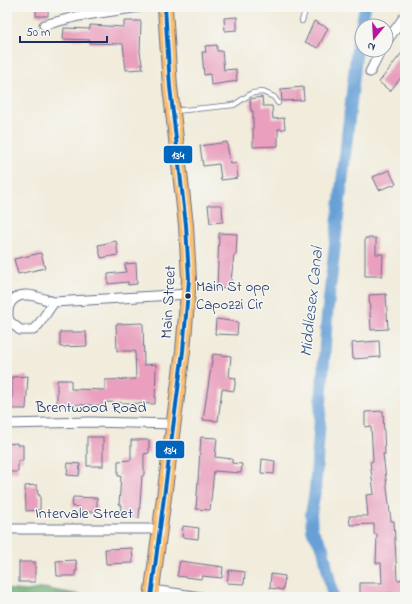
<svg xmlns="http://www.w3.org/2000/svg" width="412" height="604" viewBox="0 0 412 604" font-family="'Indie Flower',sans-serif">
<rect width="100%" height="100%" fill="#f6f6f2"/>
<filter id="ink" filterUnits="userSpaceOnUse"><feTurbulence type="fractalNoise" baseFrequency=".025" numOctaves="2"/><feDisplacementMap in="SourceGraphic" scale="8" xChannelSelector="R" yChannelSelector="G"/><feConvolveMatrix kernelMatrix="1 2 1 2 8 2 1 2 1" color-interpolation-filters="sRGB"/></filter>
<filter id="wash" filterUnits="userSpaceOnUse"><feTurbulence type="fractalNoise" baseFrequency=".012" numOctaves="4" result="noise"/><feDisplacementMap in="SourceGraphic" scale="16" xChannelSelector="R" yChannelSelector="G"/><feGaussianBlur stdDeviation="0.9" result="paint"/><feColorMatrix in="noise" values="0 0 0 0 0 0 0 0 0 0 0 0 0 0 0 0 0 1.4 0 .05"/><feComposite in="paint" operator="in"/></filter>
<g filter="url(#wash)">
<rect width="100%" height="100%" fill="#f1ecdb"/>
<path fill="#69ab6e" stroke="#426d66" d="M44 588 91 597H7V589L27 591Z"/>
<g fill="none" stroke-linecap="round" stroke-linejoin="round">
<path stroke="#68a0d6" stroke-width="12" d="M333 597 323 548 312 530 311 514 315 491 327 316 357 48 365 7"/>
</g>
<g id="blocks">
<g fill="#e99fbd">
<rect x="36" y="7" width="12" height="9"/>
<path d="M237 17V30L225 31 224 18Z"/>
<path d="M124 21H141L140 52 143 69 126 70 123 44 89 43 90 40 63 39 64 28 90 29V25L124 27Z"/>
<path d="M314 21 328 28 318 48 305 42Z"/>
<path d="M217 45V51H222L224 70 236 69 237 81 211 85 210 74 204 75 202 52H206L205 46Z"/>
<path d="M405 49V73L390 91 379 82Z"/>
<path d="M303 87 304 100 282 101 281 89Z"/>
<path d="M262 97 263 106H272L273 119 284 118 285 129H278V146L253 147V111H251L250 99Z"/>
<path d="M227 142 230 164 236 163 238 178 221 180 219 164 203 166 200 146Z"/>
<path d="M389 170 396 184 379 190 373 177Z"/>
<path d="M208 205H222L223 222 210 223Z"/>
<path d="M219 233 237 234 236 255H234L230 289 217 288Z"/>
<path d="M365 238H376V254H383L382 276H365Z"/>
<path d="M116 241 118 255 101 258 98 245Z"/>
<path d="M41 253 45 268 18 274 14 259Z"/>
<path d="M136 263 137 284 128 285V282L108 284V274L126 272 125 264Z"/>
<path d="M386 294 388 329 371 330 369 295Z"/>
<path d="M216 319 238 322 237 335 215 334Z"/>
<path d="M143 323 144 365 156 364 155 404 105 402 101 405H57V380H71V389L105 390V380L136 379 135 351H117L116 324Z"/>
<path d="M60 332H86L87 346 60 347Z"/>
<path d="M379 341 380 357 353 359 352 343Z"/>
<path d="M213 354 231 356 229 377 236 378 234 391 222 389 218 421 203 420Z"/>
<path d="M28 376 26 409H12V377Z"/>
<path d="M383 411 385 454H383L391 521H394L397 580 405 579V597H394V593L360 594V583H382L381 563H376L377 534H374V524L350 525 349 516H368L366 495 374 494 370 462 373 461 371 426 365 427V412Z"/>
<rect x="87" y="437" width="16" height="29"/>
<path d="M201 437 217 438 215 457 232 459V463L242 464 241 473 214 471 210 510 196 509Z"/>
<path d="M131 440H149V453L144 454V475L142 476 139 518 120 516 121 505H119L121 476H118V461L131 460Z"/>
<path d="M17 443V445H23V461H18V472H7V444Z"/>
<path d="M262 459 275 461 274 474 261 473Z"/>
<path d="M68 463 80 464 79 476 67 475Z"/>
<path d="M37 485 38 495H40V510L26 511 25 486Z"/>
<path d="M73 497 97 498V512H79V507H72Z"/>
<path d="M183 526 199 528 198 539 182 537Z"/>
<path d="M132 548 133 563 106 564 105 549Z"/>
<path d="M76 560 77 571H75V576H57L56 561Z"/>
<path d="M180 561 223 567 222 578 202 576 201 579 177 576Z"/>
<rect x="19" y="562" width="16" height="20"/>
<path d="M229 570 245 572 244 584 227 583Z"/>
<path d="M271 574 285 576 283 590 270 588Z"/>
</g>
</g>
</g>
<g filter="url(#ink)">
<use href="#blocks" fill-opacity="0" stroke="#66718a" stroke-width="1"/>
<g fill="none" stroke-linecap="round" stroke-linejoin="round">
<g stroke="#66718a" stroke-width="6">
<g id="lane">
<path d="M302 21 306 7"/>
<path d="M175 111 234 105 252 93 263 92 274 97 278 103"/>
</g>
</g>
<g stroke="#66718a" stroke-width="11">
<g id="street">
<path d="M44 25 79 16 140 7"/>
<path d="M386 42 405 16"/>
<path d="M370 72 381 50"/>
<path d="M54 302 39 324 33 330H20L9 321C7 314 7 308 11 302 22 288 41 299 54 302L189 294"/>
<path d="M7 424 90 422 175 424"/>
<path d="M7 529H160"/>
<path d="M152 590 201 597"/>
</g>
</g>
<g stroke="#66718a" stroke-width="16">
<path id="primary" d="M151 597 183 351 189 279 186 225 170 87 165 7"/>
</g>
<use href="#lane" stroke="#fff" stroke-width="4.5"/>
<use href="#street" stroke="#fff" stroke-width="9"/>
<use href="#primary" stroke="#fabe6e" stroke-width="14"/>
<g stroke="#f6f6f2" stroke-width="7">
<path id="bus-1" d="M151 597 183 351 189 279 186 225 170 87 165 7"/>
</g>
<use href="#bus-1" stroke="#0065bd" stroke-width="4"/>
</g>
</g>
<circle fill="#1b2f5e" stroke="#f6f6f2" stroke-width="1.5" cx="188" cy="296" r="3.5"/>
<g text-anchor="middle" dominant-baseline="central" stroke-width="3" stroke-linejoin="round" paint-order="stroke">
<g font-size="15" fill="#1b2f5e" stroke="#f6f6f2" text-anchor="start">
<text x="196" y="287">Main St opp<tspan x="196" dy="18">Capozzi Cir</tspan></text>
</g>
<g font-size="16" fill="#1b2f5e" stroke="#f6f6f2">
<text transform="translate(169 302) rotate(-87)">Main Street</text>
<text x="91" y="408">Brentwood Road</text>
<text x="84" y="514">Intervale Street</text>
</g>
<g font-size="17" font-style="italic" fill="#365788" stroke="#f6f6f2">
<text transform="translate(312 302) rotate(-84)">Middlesex Canal</text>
</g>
</g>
<g stroke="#f6f6f2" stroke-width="1.5">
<rect x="163" y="145" width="30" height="19" rx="4" fill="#0065bd"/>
<rect x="155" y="440" width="30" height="19" rx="4" fill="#0065bd"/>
</g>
<g font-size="11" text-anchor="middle" font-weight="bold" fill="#fff">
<text x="178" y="159">134</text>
<text x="170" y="454">134</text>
</g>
<rect width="412" height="604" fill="none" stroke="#f6f6f2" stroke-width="24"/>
<g transform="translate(374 38) rotate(198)"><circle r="19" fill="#f6f6f2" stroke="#9ea6b7"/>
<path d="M0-3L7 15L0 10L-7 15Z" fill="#b5179e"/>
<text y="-6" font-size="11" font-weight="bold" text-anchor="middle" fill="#1b2f5e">N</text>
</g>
<path d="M20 36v6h87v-6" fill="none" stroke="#1b2f5e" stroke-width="2"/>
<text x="26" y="36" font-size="12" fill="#1b2f5e" stroke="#f6f6f2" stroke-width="3" paint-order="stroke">50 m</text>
</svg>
